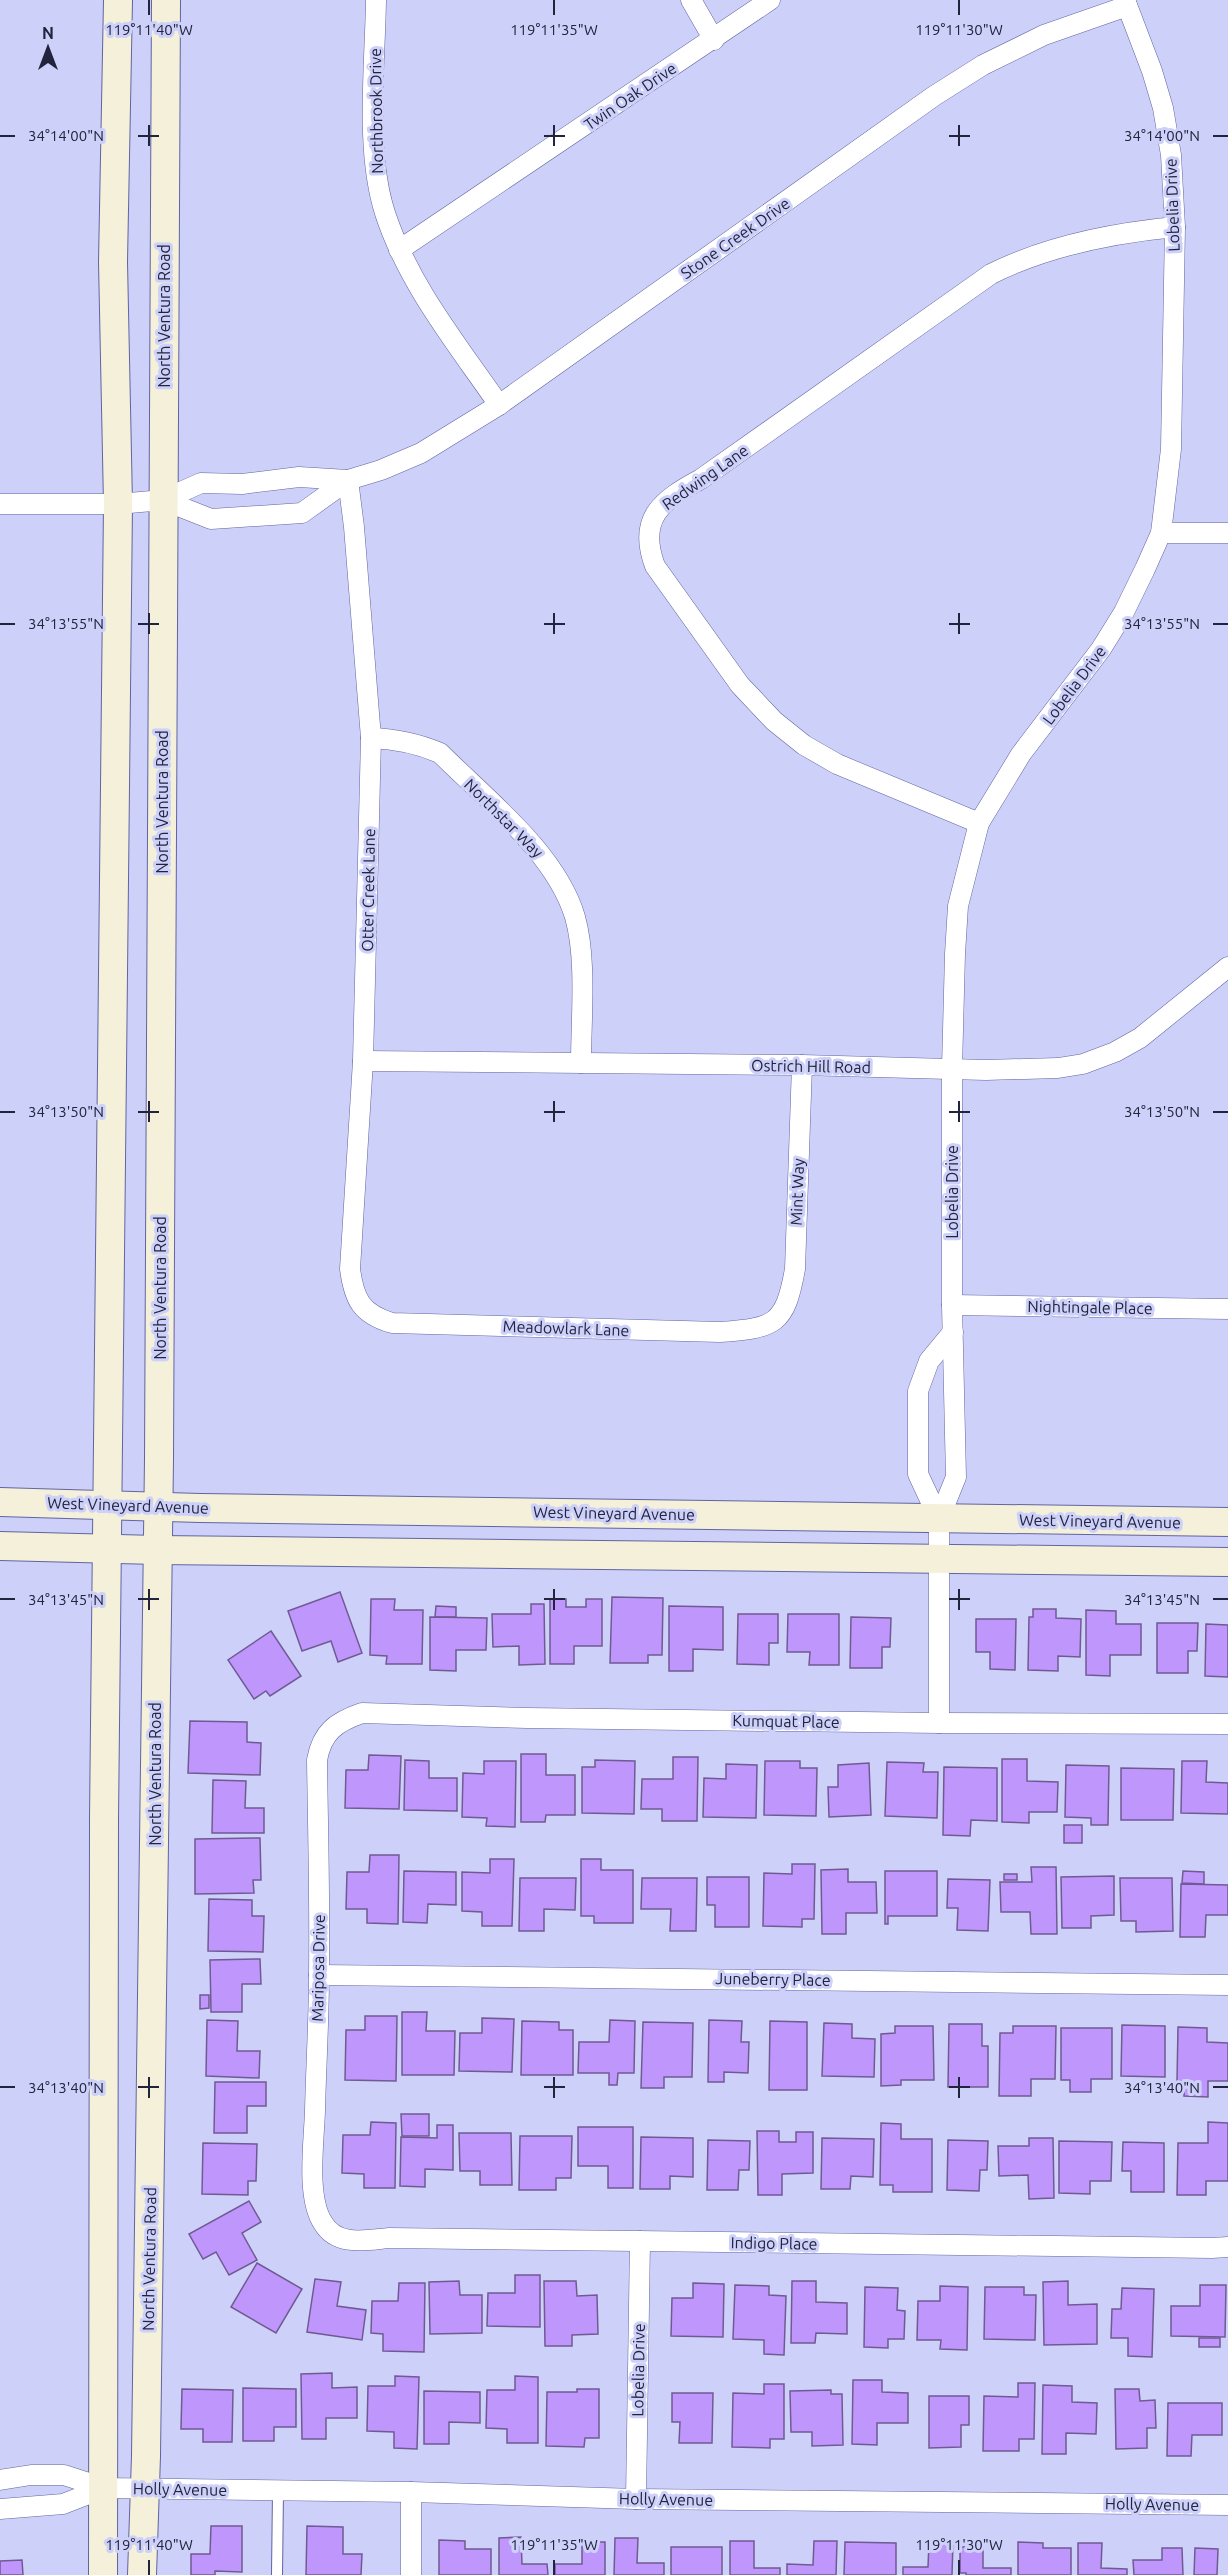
<svg xmlns="http://www.w3.org/2000/svg" width="1228" height="2575" viewBox="0 0 1228 2575" font-family="Ubuntu,sans-serif">
<rect width="100%" height="100%" fill="#cdd1f9"/>
<g fill="#bf97fc" stroke="#715a94" stroke-width="1.5">
<path d="M340 1592 362 1653 338 1662 331 1641 302 1651 288 1611Z"/>
<path d="M612 1597 663 1598 662 1655H648V1663H610Z"/>
<path d="M371 1599H395L394 1610H423L422 1664H386L387 1656 370 1655Z"/>
<path d="M550 1599H566V1607H586V1599H602V1646H574V1664H550Z"/>
<path d="M531 1604H544L545 1664 519 1665V1646L493 1647 492 1614H531Z"/>
<path d="M436 1606 456 1607V1617H435Z"/>
<path d="M669 1606 723 1607V1650L693 1649V1671H669Z"/>
<path d="M1033 1609H1056V1618L1081 1619 1080 1657 1058 1656V1671L1028 1670 1029 1617H1033Z"/>
<path d="M1086 1610 1116 1611V1624H1141V1655H1110V1676L1086 1675Z"/>
<path d="M738 1614H778V1643H769V1665L737 1664Z"/>
<path d="M788 1614H839V1665H809L810 1652H787Z"/>
<path d="M430 1617 487 1618 486 1650H456V1671L430 1670Z"/>
<path d="M851 1617 891 1618 890 1647H882V1668H850Z"/>
<path d="M976 1619H1016L1015 1670 990 1669V1652H976Z"/>
<path d="M1157 1623H1198L1197 1651H1188V1673H1157Z"/>
<path d="M1206 1624 1228 1625V1677L1205 1676Z"/>
<path d="M271 1631 301 1676 270 1696 266 1691 254 1699 228 1660Z"/>
<path d="M190 1721 247 1722V1742L261 1743 260 1775 188 1773Z"/>
<path d="M521 1754H546V1775H575V1815H546L545 1822H521Z"/>
<path d="M369 1755 401 1756 399 1809 345 1808 346 1770H368Z"/>
<path d="M673 1757H698L697 1821H662V1809H641L642 1779H673Z"/>
<path d="M1002 1759H1027V1781L1058 1782 1057 1812H1029V1823L1002 1822Z"/>
<path d="M405 1760 429 1761V1778H457V1811L404 1810Z"/>
<path d="M595 1760 635 1761 634 1814 582 1813V1767H595Z"/>
<path d="M484 1761H516L515 1827 486 1826 487 1818 462 1817 463 1773 484 1774Z"/>
<path d="M765 1761H800V1768H817L816 1816 764 1815Z"/>
<path d="M1182 1761H1207L1206 1782 1228 1783V1814L1181 1813Z"/>
<path d="M887 1762 924 1763 923 1772H938L937 1818 885 1816Z"/>
<path d="M869 1763 871 1815 829 1817 828 1787H838V1765Z"/>
<path d="M726 1764 757 1765 756 1818 703 1817 704 1778 726 1779Z"/>
<path d="M1066 1765 1109 1766 1108 1825H1091V1818L1065 1817Z"/>
<path d="M944 1767 997 1768V1821L971 1820 970 1836 943 1835Z"/>
<path d="M1121 1768 1174 1769 1173 1820H1121Z"/>
<path d="M213 1780 246 1781 245 1808H264V1833H212Z"/>
<rect x="1064" y="1825" width="18" height="18"/>
<path d="M260 1838 261 1880H253L254 1893 195 1894V1839Z"/>
<path d="M370 1855H399L398 1924 367 1923V1909H346L347 1872H369Z"/>
<path d="M490 1859H514L512 1926H482V1912L462 1911V1872L490 1873Z"/>
<path d="M581 1859H601V1870H633V1923H594V1916H581Z"/>
<path d="M792 1864H815L814 1919H802V1927L763 1926 764 1873 792 1874Z"/>
<path d="M1031 1867H1056L1057 1934H1031L1030 1912H1001L1000 1882H1032Z"/>
<path d="M848 1869V1882H876L877 1913H846V1934H822L821 1870Z"/>
<path d="M404 1871 456 1872V1905L428 1904 427 1923 403 1922Z"/>
<path d="M885 1871H937V1916H888V1924H885Z"/>
<path d="M1183 1871 1204 1872V1884L1182 1883Z"/>
<rect x="1004" y="1874" width="13" height="6"/>
<path d="M1114 1876V1915L1091 1916V1928H1062L1061 1877Z"/>
<path d="M707 1877H749V1927H715V1905H707Z"/>
<path d="M520 1878H576L575 1910 544 1909V1931H519Z"/>
<path d="M642 1878H697L696 1931H670L671 1909H641Z"/>
<path d="M1120 1878H1172L1173 1931 1136 1932V1921H1121Z"/>
<path d="M948 1879 990 1880 988 1931 957 1930 958 1908H947Z"/>
<path d="M1181 1884 1228 1885V1915H1206L1205 1937H1180Z"/>
<path d="M209 1899 252 1900V1916H264L263 1952 208 1951Z"/>
<path d="M260 1959 261 1984H242V2012H211L210 1960Z"/>
<path d="M200 1995H209V2008L200 2009Z"/>
<path d="M402 2012H427L426 2031H455L454 2075H402Z"/>
<path d="M365 2016H397L396 2081 345 2080 346 2030H365Z"/>
<path d="M482 2018 514 2019 512 2072 459 2071 460 2033H482Z"/>
<path d="M207 2020 238 2021 237 2051H260L259 2078 206 2076Z"/>
<path d="M610 2020 635 2021 634 2073H618L617 2085H609V2073H578L579 2042H609Z"/>
<path d="M709 2020 742 2021 741 2042H749L748 2073 724 2072V2082H708Z"/>
<path d="M522 2021 559 2022V2030H573V2075H521Z"/>
<path d="M770 2021 807 2022V2090H769Z"/>
<path d="M643 2022 693 2023 692 2077H664V2088H641Z"/>
<path d="M824 2023 852 2024V2038L875 2039 874 2077 822 2076Z"/>
<path d="M949 2024H982V2046H988V2087H948Z"/>
<path d="M1122 2025 1165 2026V2077L1121 2076Z"/>
<path d="M895 2026H933L934 2080H901V2085L881 2086V2034L895 2033Z"/>
<path d="M1013 2026H1056L1055 2079H1031V2096H999L1000 2033H1013Z"/>
<path d="M1178 2027 1207 2028V2042L1228 2043V2081H1208V2097L1184 2096V2081H1177Z"/>
<path d="M1061 2028H1112V2079H1091V2092H1070V2080H1061Z"/>
<path d="M215 2082H266V2106H247V2133H214Z"/>
<path d="M401 2114H429V2136H402Z"/>
<path d="M371 2122 396 2123 395 2188H364V2174L342 2173 343 2135H370Z"/>
<path d="M1208 2122 1228 2123V2181H1206V2195H1177L1178 2143H1208Z"/>
<path d="M881 2123 901 2124V2139H932V2192H893V2185H880Z"/>
<path d="M437 2125H453V2170L425 2169V2187L400 2186 401 2137 437 2138Z"/>
<path d="M578 2127H633V2188H608V2166H578Z"/>
<path d="M757 2131H779V2142H796V2132H813V2173L782 2174V2195H758Z"/>
<path d="M459 2133H511L512 2185H480V2171H460Z"/>
<path d="M520 2136H572L571 2178H556V2190H519Z"/>
<path d="M641 2137 693 2138V2177L670 2176V2189H640Z"/>
<path d="M822 2138 874 2139 873 2177 851 2176 850 2189H821Z"/>
<path d="M1029 2138H1053L1054 2198 1029 2199 1028 2175 999 2176 998 2146H1029Z"/>
<path d="M708 2140 750 2141 749 2170H739L738 2190H707Z"/>
<path d="M948 2140 988 2141 987 2170H980L979 2191 947 2190Z"/>
<path d="M1059 2141 1112 2142 1111 2181H1090V2194L1059 2193Z"/>
<path d="M1123 2142 1164 2143V2192H1131V2171H1122Z"/>
<path d="M203 2143 257 2144 256 2181H248V2195L202 2194Z"/>
<path d="M249 2201 261 2222 242 2233 257 2260 229 2275 216 2252 203 2259 189 2234Z"/>
<path d="M257 2263 302 2289 276 2333 231 2307Z"/>
<path d="M515 2275H540V2327L487 2326 488 2293H515Z"/>
<path d="M315 2279 341 2282 337 2306 366 2310 362 2340 307 2332Z"/>
<path d="M459 2281 460 2295H482V2333L430 2334 429 2282Z"/>
<path d="M544 2281H576L577 2296 597 2295 598 2334 572 2335V2346H545Z"/>
<path d="M792 2281H816V2302L847 2303V2334L816 2333 815 2343H791Z"/>
<path d="M1068 2281V2305L1097 2304V2344L1044 2345 1043 2282Z"/>
<path d="M399 2283H425L424 2352 383 2351V2334L371 2333 372 2301H398Z"/>
<path d="M693 2283 724 2284 723 2337 671 2336 672 2298H693Z"/>
<path d="M735 2285 769 2286V2295L786 2296 784 2355 764 2354V2340L733 2339Z"/>
<path d="M1200 2285H1226L1225 2337 1171 2336V2306H1200Z"/>
<path d="M940 2286 968 2287 967 2350 940 2349 941 2340H917L918 2301H940Z"/>
<path d="M865 2287 898 2288 897 2310 905 2311 904 2339H888V2348L864 2347Z"/>
<path d="M985 2287H1024V2295H1036L1035 2340 984 2339Z"/>
<path d="M1122 2288 1154 2289 1152 2357 1128 2356V2338H1111L1112 2309H1121Z"/>
<rect x="1199" y="2338" width="21" height="9"/>
<path d="M332 2373V2388L357 2387V2418H326V2439H302L301 2374Z"/>
<path d="M395 2376 419 2377 417 2449 394 2448V2432L367 2431 368 2386H395Z"/>
<path d="M515 2376 538 2377V2443H507V2429L486 2428 487 2390H515Z"/>
<path d="M853 2380H882V2392L908 2393V2423H877V2445L852 2444Z"/>
<path d="M1018 2383H1035L1034 2439H1019V2451H983L984 2396 1018 2397Z"/>
<path d="M764 2384H784V2439H770V2448L732 2447 733 2393 764 2394Z"/>
<path d="M1043 2385 1072 2386V2402L1097 2403 1096 2434 1066 2433V2454H1042Z"/>
<path d="M243 2388 296 2389V2427H274V2441H243Z"/>
<path d="M182 2389 233 2390 232 2442H203V2429H181Z"/>
<path d="M577 2389H599V2438H585L584 2447 546 2446 547 2392H577Z"/>
<path d="M1115 2389H1139L1140 2401 1155 2400 1156 2428H1147V2448L1116 2449Z"/>
<path d="M831 2390V2394H842L843 2445 812 2446V2432H791L790 2391Z"/>
<path d="M424 2391 480 2392V2423L449 2422V2444H424Z"/>
<path d="M672 2393H713L712 2443H679L680 2422H672Z"/>
<path d="M929 2396H969V2425H961V2447L929 2448Z"/>
<path d="M1168 2403H1222V2435H1192L1191 2456H1167Z"/>
<path d="M211 2526H242V2572L215 2571V2575H191V2554H210Z"/>
<path d="M307 2526 343 2527V2554H362L361 2575H306Z"/>
<path d="M521 2537 522 2564H547L548 2575H499V2538Z"/>
<path d="M615 2538H638L637 2563H664V2575H614Z"/>
<path d="M439 2540 465 2541V2549H491V2575H439Z"/>
<path d="M730 2541H754V2568H780V2575H730Z"/>
<path d="M814 2541H837L836 2575H787V2564L813 2565Z"/>
<path d="M582 2542H605V2575H555V2564H582Z"/>
<path d="M845 2542 896 2543V2575H844Z"/>
<path d="M929 2542H953L952 2575H903V2567H928Z"/>
<path d="M1018 2542 1043 2543V2548H1071V2575H1018Z"/>
<path d="M1078 2543H1102L1101 2568 1127 2569V2575H1078Z"/>
<rect x="671" y="2547" width="51" height="28"/>
<path d="M960 2547H983V2568H1011V2575H966V2573H960Z"/>
<path d="M1162 2548H1182L1183 2575H1134L1133 2560H1162Z"/>
<path d="M1195 2548 1218 2549 1217 2575H1194Z"/>
<path d="M22 2560 23 2575H0V2561Z"/>
</g>
<g fill="none" stroke-linecap="round" stroke-linejoin="round">
<g stroke="#6264a0" stroke-width="12">
<path id="lane" d="M277 2575 278 2491"/>
</g>
<g stroke="#6264a0" stroke-width="21">
<g id="street">
<path d="M376 0C375 66 365 151 385 213 408 284 457 344 499 405"/>
<path d="M691 0 714 40"/>
<path d="M399 250 770 0"/>
<path d="M348 480 354 527 371 738 363 1061 350 1269C354 1299 361 1314 392 1323L720 1332C775 1328 785 1325 795 1269L802 1065"/>
<path d="M163 500 211 519 302 513 348 480"/>
<path d="M0 504H118L163 500 201 483 242 484 299 477 348 480 381 470 421 453 499 405 934 96 983 65 1044 35 1127 6"/>
<path d="M1161 533H1228"/>
<path d="M371 738C397 739 417 743 440 753 487 800 556 853 575 917 587 959 581 1019 581 1063"/>
<path d="M979 823 837 764 804 745 774 721 740 685 655 566C637 518 662 500 701 479L991 274C1047 246 1113 233 1175 227"/>
<path d="M363 1061 802 1065 986 1070 1058 1068 1083 1064 1115 1052 1140 1038 1228 967"/>
<path d="M952 1305 1228 1309"/>
<path d="M939 1519 918 1474V1391L929 1361 953 1332"/>
<path d="M939 1723V1519L956 1477 952 1305V1068L955 954 958 906 979 823 1021 754 1101 649 1124 612 1145 569 1161 533 1171 449 1175 227 1171 155 1163 108 1152 71 1125 0"/>
<path d="M1228 1724 939 1723 527 1718 362 1713C336 1722 322 1732 317 1760 318 1832 320 1903 319 1974 319 2020 316 2066 315 2111 314 2142 306 2197 323 2223 337 2247 366 2240 389 2238L1212 2248 1228 2247"/>
<path d="M319 1975 1228 1985"/>
<path d="M0 2480 31 2475H64L104 2488 411 2492 636 2499 1228 2505"/>
<path d="M636 2499 640 2241"/>
<path d="M0 2509 63 2504 104 2488"/>
<path d="M411 2575V2492"/>
</g>
</g>
<g stroke="#6264a0" stroke-width="30">
<g id="secondary">
<path d="M0 1502 200 1508 1228 1522"/>
<path d="M0 1546 157 1550 1228 1562"/>
<path d="M103 2575 104 1819 118 504 113 262 118 0"/>
<path d="M142 2575 146 2456 159 1459 166 0"/>
</g>
</g>
<use href="#lane" stroke="#fff" stroke-width="10"/>
<use href="#street" stroke="#fff" stroke-width="20"/>
<use href="#secondary" stroke="#f4f0da" stroke-width="28"/>
</g>
<path fill="none" stroke="#22233c" stroke-width="2" d="M149 0V15M554 0V15M959 0V15M149 125V146M554 125V146M959 125V146M0 136H15M138 136H159M544 136H565M949 136H970M1213 136H1228M149 613V634M554 613V634M959 613V634M0 624H15M138 624H159M544 624H565M949 624H970M1213 624H1228M149 1101V1122M554 1101V1122M959 1101V1122M0 1112H15M138 1112H159M544 1112H565M949 1112H970M1213 1112H1228M149 1589V1610M554 1589V1610M959 1589V1610M0 1599H15M138 1599H159M544 1599H565M949 1599H970M1213 1599H1228M149 2077V2098M554 2077V2098M959 2077V2098M0 2087H15M138 2087H159M544 2087H565M949 2087H970M1213 2087H1228M149 2560V2575M554 2560V2575M959 2560V2575"/>
<g text-anchor="middle" dominant-baseline="central" stroke-width="6" stroke-linejoin="round" paint-order="stroke">
<g font-size="16" fill="#22233c" stroke="#cdd1f9">
<text transform="translate(630 96) rotate(-34)">Twin Oak Drive</text>
<text transform="translate(376 111) rotate(-91)">Northbrook Drive</text>
<text transform="translate(1172 205) rotate(-92)">Lobelia Drive</text>
<text transform="translate(735 238) rotate(-35)">Stone Creek Drive</text>
<text transform="translate(164 316) rotate(-90)">North Ventura Road</text>
<text transform="translate(705 477) rotate(-35)">Redwing Lane</text>
<text transform="translate(1074 685) rotate(-53)">Lobelia Drive</text>
<text transform="translate(162 802) rotate(-90)">North Ventura Road</text>
<text transform="translate(504 818) rotate(45)">Northstar Way</text>
<text transform="translate(368 890) rotate(-89)">Otter Creek Lane</text>
<text transform="translate(811 1066) rotate(1)">Ostrich Hill Road</text>
<text transform="translate(797 1192) rotate(-88)">Mint Way</text>
<text transform="translate(952 1192) rotate(-90)">Lobelia Drive</text>
<text transform="translate(160 1288) rotate(-90)">North Ventura Road</text>
<text transform="translate(1090 1307) rotate(1)">Nightingale Place</text>
<text transform="translate(566 1328) rotate(2)">Meadowlark Lane</text>
<text transform="translate(128 1505) rotate(2)">West Vineyard Avenue</text>
<text transform="translate(614 1513) rotate(1)">West Vineyard Avenue</text>
<text transform="translate(1100 1521) rotate(1)">West Vineyard Avenue</text>
<text transform="translate(786 1721) rotate(1)">Kumquat Place</text>
<text transform="translate(155 1774) rotate(-90)">North Ventura Road</text>
<text transform="translate(318 1968) rotate(-89)">Mariposa Drive</text>
<text transform="translate(773 1979) rotate(1)">Juneberry Place</text>
<text transform="translate(774 2243) rotate(1)">Indigo Place</text>
<text transform="translate(149 2259) rotate(-89)">North Ventura Road</text>
<text transform="translate(638 2370) rotate(-89)">Lobelia Drive</text>
<text transform="translate(180 2489) rotate(1)">Holly Avenue</text>
<text transform="translate(666 2499) rotate(1)">Holly Avenue</text>
<text transform="translate(1152 2504) rotate(1)">Holly Avenue</text>
</g>
</g>
<g font-size="15" text-anchor="middle" fill="#22233c" stroke="#cdd1f9" stroke-width="6" stroke-linejoin="round" paint-order="stroke">
<text x="149" y="35">119°11'40"W</text>
<text x="554" y="35">119°11'35"W</text>
<text x="959" y="35">119°11'30"W</text>
<text x="66" y="141">34°14'00"N</text>
<text x="1162" y="141">34°14'00"N</text>
<text x="66" y="629">34°13'55"N</text>
<text x="1162" y="629">34°13'55"N</text>
<text x="66" y="1117">34°13'50"N</text>
<text x="1162" y="1117">34°13'50"N</text>
<text x="66" y="1605">34°13'45"N</text>
<text x="1162" y="1605">34°13'45"N</text>
<text x="66" y="2093">34°13'40"N</text>
<text x="1162" y="2093">34°13'40"N</text>
<text x="149" y="2550">119°11'40"W</text>
<text x="554" y="2550">119°11'35"W</text>
<text x="959" y="2550">119°11'30"W</text>
</g>
<g transform="translate(48 48)" stroke="#cdd1f9" stroke-width="4.5" paint-order="stroke">
<path d="M0-4.5L10 22L0 15L-10 22Z" fill="#22233c"/>
<text y="-9" font-size="16" font-weight="bold" text-anchor="middle" fill="#22233c">N</text>
</g>
</svg>
